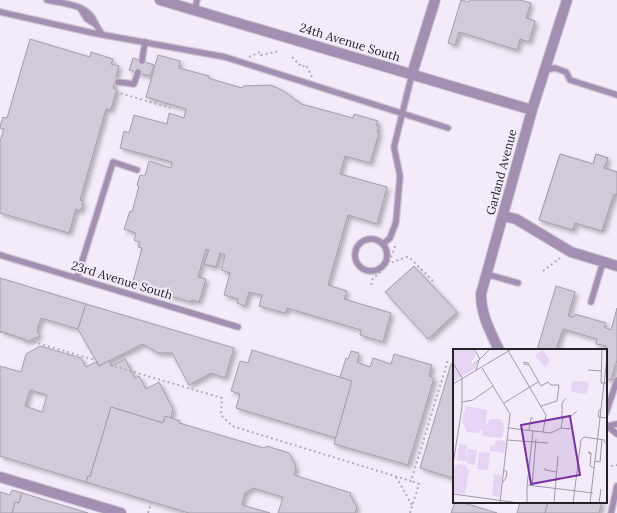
<svg xmlns="http://www.w3.org/2000/svg" width="617" height="513" viewBox="0 0 617 513" font-family="Lora,serif">
<defs>
<filter id="shadow"><feDropShadow dx="3" dy="3" stdDeviation="2" flood-color="#0004"/></filter>
</defs>
<rect width="100%" height="100%" fill="#f3ebf9"/>
<g fill="#d2cad8" stroke="#a59dab" fill-rule="evenodd" filter="url(#shadow)">
<path d="M461 0 469 2 470 0H520L531 3 526 18 535 21 529 42 520 39 517 50 459 32 455 45 448 43Z"/>
<path d="M30 39 90 57 91 52 113 59 111 64 119 66 113 88 117 90 114 99 111 110 106 109 80 200 83 201 81 211 76 209 69 233 0 213V141L4 129 0 128V126L3 117 7 118Z"/>
<path d="M158 55 180 61 179 68 209 76 208 78 242 88 243 86 271 85 284 91 297 101 301 103V104L353 118 354 114 378 121 376 125 379 126 377 132 379 133 370 163 345 156 340 174 387 187 377 224 348 215 328 285 347 291 344 299 391 313 383 342 360 335 361 330 287 308 285 313 259 306 262 295 249 292 245 306 237 303 238 299 224 295 230 273 221 270 225 255 220 253 216 267 204 264 209 250 206 249 198 277 206 279 199 302 192 300 191 302 132 285 142 248 138 247 140 242 134 240 136 233 124 229 130 211 132 212 139 186 137 185 140 175 145 176 149 161 171 168 172 162 120 148 124 131 129 133 134 115 167 124 169 113 184 118 186 109 146 97Z"/>
<path d="M133 58 154 65 150 76 129 70Z"/>
<path d="M560 154 593 164 596 154 608 158 604 168 617 172V195L614 194 602 231 575 223 573 230 539 220Z"/>
<path d="M560 154 593 164 596 154 608 158 604 168 617 172V195L614 194 602 231 575 223 573 230 539 220Z"/>
<path d="M414 266 457 312 428 339 385 292Z"/>
<path d="M0 278 86 304 78 329 41 318 37 331 40 336 26 342 24 339 0 331Z"/>
<path d="M556 286 575 292 568 316 574 317 575 314 606 323 604 327 611 330 617 308V360L611 380 606 379V346L596 344 597 339 563 329 556 350H537Z"/>
<path d="M86 304 234 348 225 378 211 373 189 385 172 353H158L143 344 99 366 78 329Z"/>
<path d="M40 346 81 358 86 367 96 362 99 366 109 361 112 366 125 359 135 378 139 376 146 389 159 382 173 409 171 418 165 416 163 423 111 407 90 477 88 476 86 482 0 456V366L21 372 26 354ZM30 390 47 395 42 412 25 406Z"/>
<path d="M252 350 352 381 336 438 236 408 240 394 231 391 240 361 248 363Z"/>
<path d="M351 351 359 353 357 362 359 363 370 367 373 358 391 364 394 354 432 365 429 376 434 378 408 465 334 444 352 381 340 377 346 358 348 359Z"/>
<path d="M451 364H454L453 478 420 468Z"/>
<path d="M111 407 163 423 165 416 180 421 179 423 264 448 267 446 289 453 296 467 294 475 351 493 350 495 357 507 355 513H278L283 497 253 488 245 493 242 505 270 513H189L86 482 88 476 90 477Z"/>
<path d="M12 490 22 493 19 503 15 502 12 513H0V492L10 495Z"/>
<path d="M22 493 88 513H12L15 502 19 503Z"/>
<path d="M455 502H461L497 513H451Z"/>
<path d="M520 502H548L545 513H517Z"/>
<path d="M548 502H602L599 513H545Z"/>
</g>
<g fill="none" stroke-linecap="round" stroke-linejoin="round">
<g stroke="#cec7d3" stroke-width="8">
<g id="service">
<path d="M47 0C60 3 82 4 91 16 95 21 97 28 102 34"/>
<path d="M80 8 87 19 93 23"/>
<path d="M195 10 197 0"/>
<path d="M0 12 93 33 225 57 448 128"/>
<path d="M142 61 145 42"/>
<path d="M545 70 555 68 566 72 570 80 617 95"/>
<path d="M118 82 134 84 138 72"/>
<circle cx="371" cy="255" r="16"/>
<path d="M383 244 390 238 396 222 400 176 394 147 412 74"/>
<path d="M0 255 238 327"/>
<path d="M486 274 518 283"/>
<path d="M77 278 113 162 137 170"/>
<path d="M591 302 603 262"/>
<path d="M606 413 617 380"/>
<path d="M606 425 617 434"/>
<path d="M608 426 617 424"/>
<path d="M611 513 617 486"/>
</g>
</g>
<g stroke="#cec7d3" stroke-width="12">
<g id="minor">
<path d="M160 0 532 110"/>
<path d="M412 74 435 0"/>
<path d="M503 216 516 219 571 252 617 266"/>
<path d="M499 350C490 331 481 315 481 294L532 110 567 0"/>
<path d="M0 477 121 513"/>
</g>
</g>
<g stroke="#b2acb7" stroke-width="2" stroke-dasharray="2 3" stroke-linecap="butt">
<path d="M249 57 260 52 261 55 276 52 277 49"/>
<path d="M292 57 302 67 306 65 312 77"/>
<path d="M116 92 171 108 172 105"/>
<path d="M387 264 407 257 410 258 434 282"/>
<path d="M543 271 560 258"/>
<path d="M371 285 373 278C386 270 392 257 396 243"/>
<path d="M0 332 95 360"/>
<path d="M110 365 222 398 221 415 232 426 411 481 448 360"/>
<path d="M606 467 617 465"/>
<path d="M396 477 412 505"/>
<path d="M148 513 152 501"/>
<path d="M410 513 419 484 411 481"/>
</g>
<use href="#service" stroke="#a28fb1" stroke-width="5.5"/>
<use href="#minor" stroke="#a28fb1" stroke-width="10"/>
</g>
<g text-anchor="middle" dominant-baseline="central" stroke-width="4" stroke-linejoin="round" paint-order="stroke">
<g font-size="12" fill="#242227" stroke="#f3ebf9">
<text transform="translate(350 42) rotate(17)">24th Avenue South</text>
<text transform="translate(501 172) rotate(-75)">Garland Avenue</text>
<text transform="translate(122 280) rotate(17)">23rd Avenue South</text>
</g>
</g>
<g transform="translate(453 349)">
<rect width="154" height="154" fill="#f3ebf9"/>
<path d="M0 0H19L23 5 18 13 21 16 24 13 22 20 0 32ZM90 1 97 12 92 19 82 6ZM119 32 136 33 134 45 118 43ZM13 57 34 61 33 76 37 70H47L51 76 50 87 48 89 29 87V80L24 84 14 83 9 72ZM43 91 53 92 51 104 37 102V96L42 97ZM6 95 14 96 13 112H4ZM15 100 24 101 22 116 13 114ZM26 103 37 104 35 121 24 120ZM6 115 12 116 16 122 12 145 0 144V123L2 117ZM41 125 49 126 47 148 39 147Z" fill="#e5d4f4"/>
<path fill="none" stroke="#a09ba5" stroke-width="1" d="M21 0 27 10 21 15M54 0 93 66 90 83M149 0 148 34H154M0 14 9 29M75 16 71 15V13L75 14 88 37 95 33 98 36H106L104 52 88 57M29 19 57 65 47 154M23 21 26 11 37 0M135 21 149 22M0 35 59 0M9 53 20 51 40 37M51 54 85 33M148 61H146L145 68 154 69M109 69V54L113 49M56 79 98 84 108 79 117 80 115 79M108 79 110 68 118 67 124 62M76 81 78 69H80M54 91 95 94M138 106 135 103 138 104 137 117 141 119M142 112 147 113 149 90M0 115 9 58V30M92 119V121L104 123M50 133 53 129 54 123 51 121M74 136 140 144M79 137 83 90M0 145 66 154M74 154V137L80 82M101 154 105 107M120 154 128 91 131 88 151 91 152 94M137 154 154 9M146 154 148 140"/>
<path fill="#7a31a4" fill-opacity="0.15" stroke="#7a31a4" stroke-width="2" d="M117 67 127 126 78 135 68 76Z"/>
<rect width="154" height="154" fill="none" stroke="#242227" stroke-width="2"/>
</g>
</svg>
